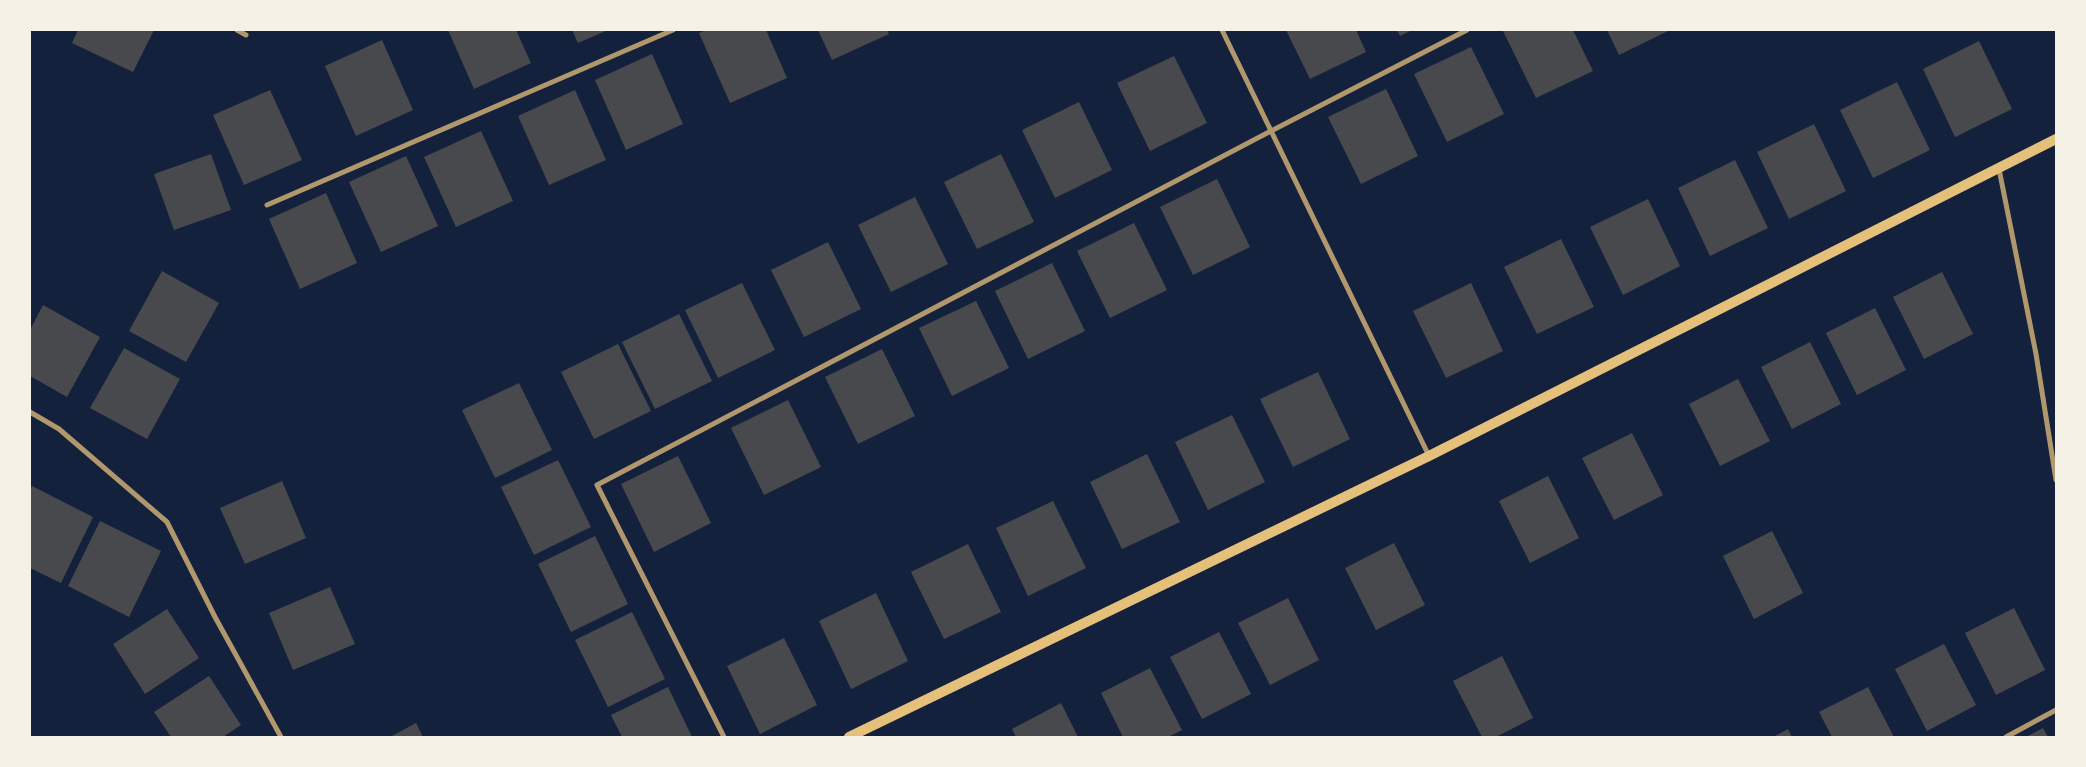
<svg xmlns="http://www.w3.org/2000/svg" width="2086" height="767" viewBox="0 0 2086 767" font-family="Overpass,sans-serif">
<rect width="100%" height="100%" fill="#14213d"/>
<g fill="#48494c">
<path d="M78 30H154L133 72 72 43Z"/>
<path d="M448 30H516L531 63 474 89Z"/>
<path d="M572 30H608L578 43Z"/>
<path d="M706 30H766L787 78 730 103 699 33Z"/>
<path d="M818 30H887L889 34 832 60Z"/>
<path d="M1286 30H1356L1366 52 1310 79Z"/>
<path d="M1397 30H1412L1400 36Z"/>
<path d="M1505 30H1573L1593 71 1536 98 1503 31Z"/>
<path d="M1607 30H1670L1619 55Z"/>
<path d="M382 40 413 110 356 136 325 66Z"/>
<path d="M1979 41 2012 109 1955 137 1923 69Z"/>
<path d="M1471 47 1504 114 1447 142 1414 74Z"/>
<path d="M652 54 683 124 626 150 595 80Z"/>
<path d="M1174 56 1207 123 1150 151 1117 83Z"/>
<path d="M1897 82 1930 150 1873 178 1840 110Z"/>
<path d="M1386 89 1418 156 1361 184 1328 117Z"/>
<path d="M270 90 302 160 244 185 213 115Z"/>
<path d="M575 90 606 160 549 185 518 116Z"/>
<path d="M1079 102 1112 170 1055 198 1022 130Z"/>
<path d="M1814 124 1846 191 1789 219 1757 152Z"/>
<path d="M481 131 513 201 456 227 424 157Z"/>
<path d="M211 154 231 210 174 230 154 174Z"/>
<path d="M1001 154 1034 222 977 249 944 182Z"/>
<path d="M406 156 438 226 381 252 349 182Z"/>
<path d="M1735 160 1768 228 1710 256 1678 188Z"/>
<path d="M1217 179 1250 247 1193 275 1160 207Z"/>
<path d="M326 193 357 263 300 289 269 219Z"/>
<path d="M915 197 948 264 891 292 858 225Z"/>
<path d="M1648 199 1680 266 1623 295 1590 227Z"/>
<path d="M1134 223 1167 290 1110 318 1077 251Z"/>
<path d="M1561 239 1594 307 1537 334 1504 267Z"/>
<path d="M828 242 861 309 804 337 771 270Z"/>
<path d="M1052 263 1085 331 1028 359 995 291Z"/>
<path d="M162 271 219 303 186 362 129 331Z"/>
<path d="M1942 272 1973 334 1924 359 1893 297Z"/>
<path d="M742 283 775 350 718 378 685 310Z"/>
<path d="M1471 283 1503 351 1446 378 1413 311Z"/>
<path d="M976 301 1009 368 952 396 919 328Z"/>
<path d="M43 305 100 337 67 397 30 376V330Z"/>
<path d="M1875 308 1906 370 1857 395 1826 333Z"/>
<path d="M679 314 712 381 655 409 622 342Z"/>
<path d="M1810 342 1841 404 1792 429 1761 367Z"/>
<path d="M618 344 651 411 594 439 561 372Z"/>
<path d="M124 348 180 379 147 439 90 408Z"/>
<path d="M882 349 915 416 858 444 825 377Z"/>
<path d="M1318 372 1350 439 1293 467 1260 399Z"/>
<path d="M1738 379 1770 441 1720 466 1689 404Z"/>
<path d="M519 383 552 450 495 478 462 410Z"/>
<path d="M788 400 821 467 764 495 731 428Z"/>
<path d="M1232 415 1265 482 1208 510 1175 442Z"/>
<path d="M1632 433 1663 495 1614 520 1582 458Z"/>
<path d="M1147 454 1180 522 1122 549 1090 482Z"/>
<path d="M678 456 711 523 654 552 621 484Z"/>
<path d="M558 460 591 527 534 555 501 487Z"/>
<path d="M1548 476 1579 538 1530 563 1499 501Z"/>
<path d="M282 481 306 538 245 564 220 508Z"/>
<path d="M32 486 93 517 61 583 30 568V490Z"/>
<path d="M1053 501 1086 568 1028 596 996 528Z"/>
<path d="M100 521 161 551 129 617 68 586Z"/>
<path d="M1772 531 1803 593 1754 619 1723 556Z"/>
<path d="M595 536 628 604 571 632 538 564Z"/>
<path d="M1394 543 1425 605 1376 630 1345 568Z"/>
<path d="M968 544 1001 612 944 639 911 572Z"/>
<path d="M330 587 355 644 293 670 269 613Z"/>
<path d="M876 593 908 661 851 689 819 621Z"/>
<path d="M1288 598 1319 660 1270 685 1238 623Z"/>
<path d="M2014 608 2045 670 1996 695 1965 633Z"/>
<path d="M167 609 199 658 145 694 113 644Z"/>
<path d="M632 612 665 679 608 707 575 640Z"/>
<path d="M1219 632 1251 694 1202 719 1170 657Z"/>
<path d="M784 638 817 705 760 734 727 666Z"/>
<path d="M1944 644 1976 705 1927 731 1895 669Z"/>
<path d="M1502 656 1533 718 1496 737H1482L1453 681Z"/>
<path d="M1150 668 1182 730 1168 737H1123L1101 693Z"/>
<path d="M209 676 241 725 223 737H171L154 712Z"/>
<path d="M668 687 692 737H622L611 715Z"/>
<path d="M1868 687 1894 737H1832L1819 712Z"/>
<path d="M1061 703 1078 737H1016L1012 729Z"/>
<path d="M416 723 423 737H390Z"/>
<path d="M2043 728 2048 737H2026Z"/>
<path d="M1788 729 1792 737H1773Z"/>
</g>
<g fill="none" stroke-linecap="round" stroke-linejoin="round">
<g stroke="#b1986c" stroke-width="5">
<path d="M237 30 246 35"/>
<path d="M1222 30 1429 456"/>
<path d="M1999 169 2036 354 2056 480"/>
<path d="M267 205 673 30"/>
<path d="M30 412 59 429 167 522 215 617 281 737"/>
<path d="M724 737 597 485 1271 131 1467 30"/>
<path d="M2006 737 2056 710"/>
</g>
<path stroke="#e5c07b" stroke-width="10" d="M849 737 1429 456 2056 139"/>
</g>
<rect width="2086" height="767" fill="none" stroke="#f6f1e7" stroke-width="62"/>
</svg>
